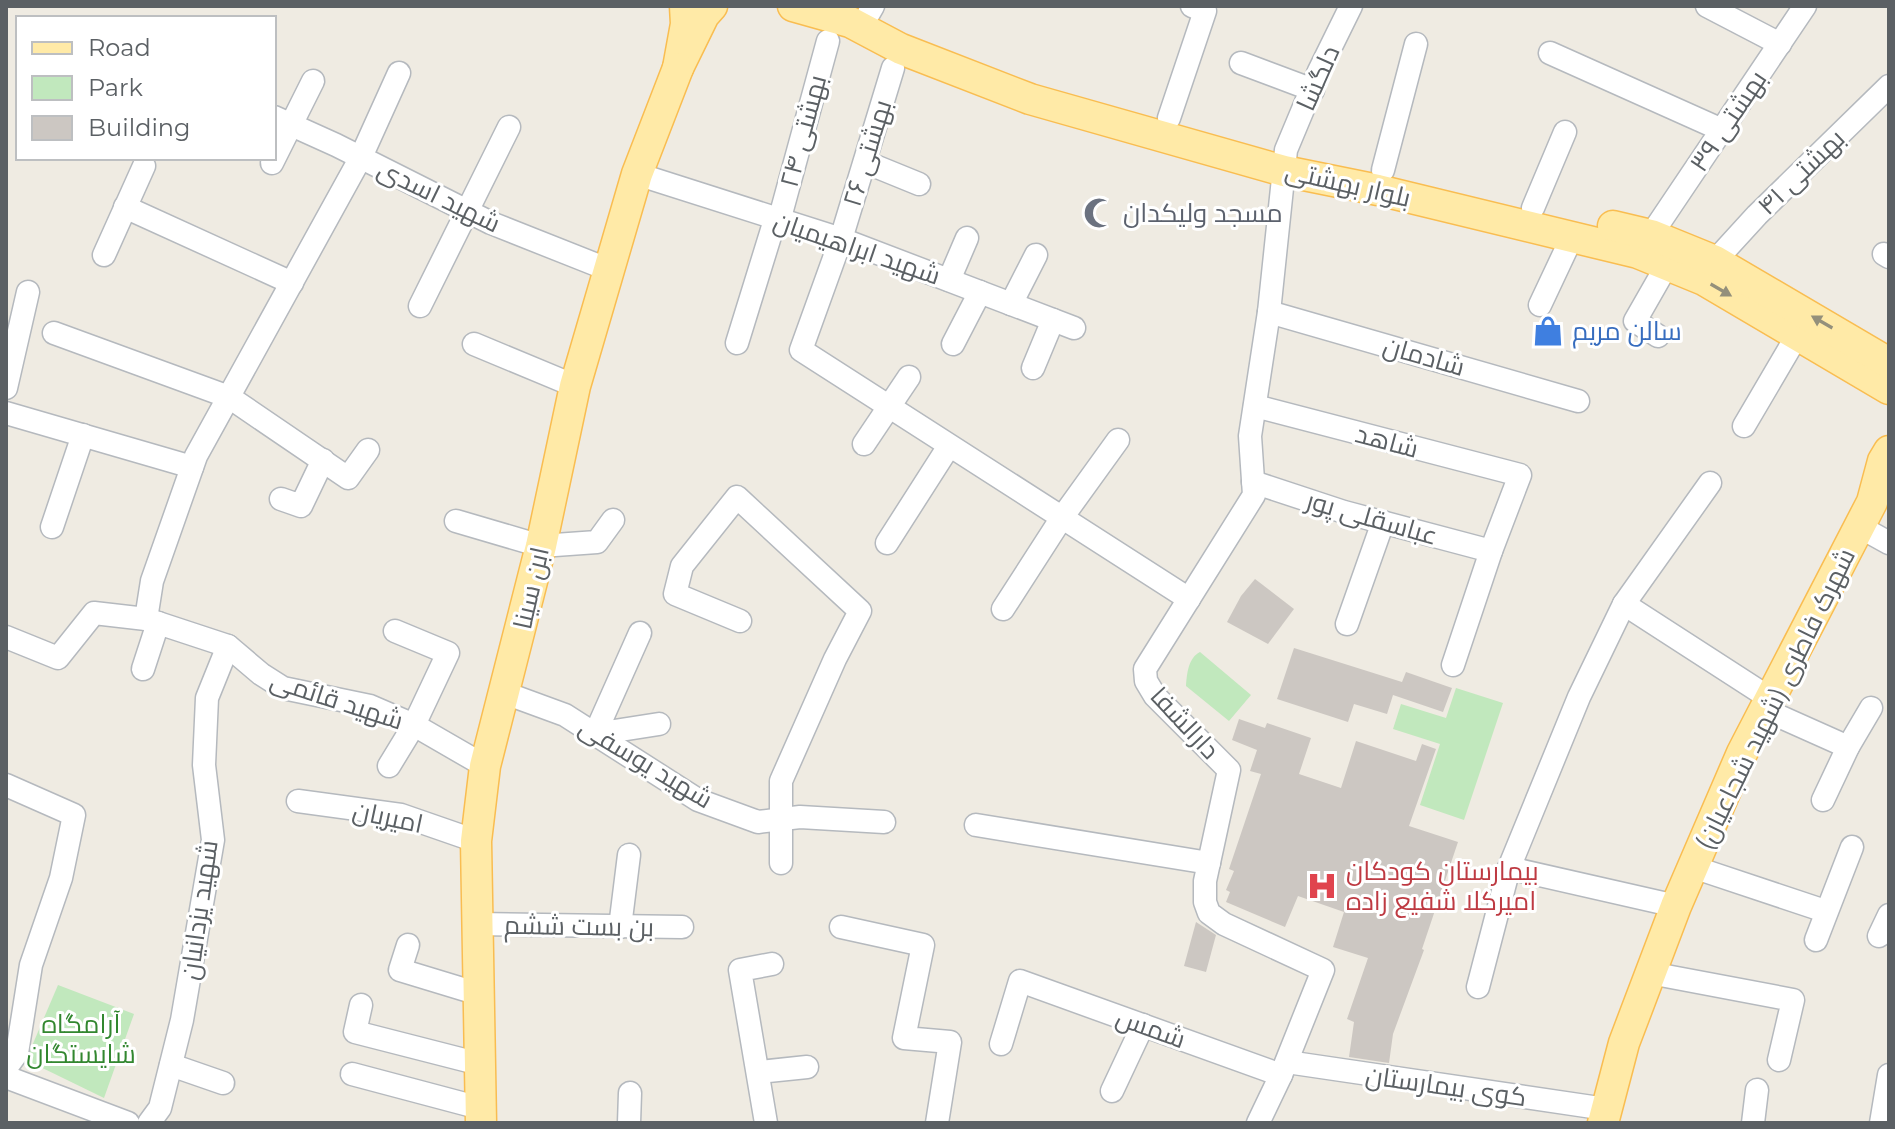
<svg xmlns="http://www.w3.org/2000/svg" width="1895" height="1129" viewBox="0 0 1895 1129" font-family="Montserrat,Cairo,sans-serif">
<rect width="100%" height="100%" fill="#efebe2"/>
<g fill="#c1e8bd">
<path d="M1200 652 1251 695 1229 721 1186 686C1187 674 1188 658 1200 652Z"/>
<path d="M1456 688 1503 703 1464 820 1420 805 1440 744 1393 729 1401 704 1446 718Z"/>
<path d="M58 985 134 1014 104 1098 26 1060Z"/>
</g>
<g fill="#ccc7c2">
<path d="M1255 579 1294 609 1268 644 1227 622 1241 596Z"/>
<path d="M1294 648 1402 682 1406 672 1452 688 1443 712 1393 695 1387 714 1354 704 1348 722 1277 699Z"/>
<path d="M1239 719 1265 728 1267 723 1311 738 1299 774 1341 788 1356 741 1416 761 1422 744 1436 749 1409 826 1458 842 1422 949 1424 950 1393 1034 1389 1063 1349 1057 1354 1022 1347 1019 1368 958 1333 947 1344 912 1298 896 1285 927 1226 902 1230 892 1226 890 1234 871 1229 869 1261 774 1250 771 1257 750 1232 740Z"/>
<path d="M1196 922 1216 935 1206 972 1184 966Z"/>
</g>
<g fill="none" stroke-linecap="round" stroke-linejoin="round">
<g stroke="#b5b9be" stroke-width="25">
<g id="minor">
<path d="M1707 6 1780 44"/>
<path d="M869 13 873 6"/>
<path d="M1550 53 1722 130"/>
<path d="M1241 63 1313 90"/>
<path d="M893 68 841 239 801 350 1189 599"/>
<path d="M274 117 336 145 491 223 607 269"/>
<path d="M1169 118 1205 11 1192 6"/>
<path d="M865 162 919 184"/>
<path d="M272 163 313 81"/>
<path d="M1383 170 1416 44"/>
<path d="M637 174 841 239 1074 328"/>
<path d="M125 207 292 283"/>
<path d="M1533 208 1565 132"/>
<path d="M779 221 828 41"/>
<path d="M1651 235 1805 6"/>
<path d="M1884 254 1889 257"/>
<path d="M104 255 144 166"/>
<path d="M1715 261 1757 215 1889 86"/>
<path d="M949 280 967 238"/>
<path d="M1011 304 1036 255"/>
<path d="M1540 305 1572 237"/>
<path d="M420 306 509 127"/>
<path d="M1269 312 1578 401"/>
<path d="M54 333 229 397 348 478 368 450"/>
<path d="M1658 336 1635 321 1667 265"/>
<path d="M737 343 775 220"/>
<path d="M474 344 575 386"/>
<path d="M953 344 980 292"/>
<path d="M1033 368 1053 320"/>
<path d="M6 388 28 292"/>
<path d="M1255 406 1520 475 1491 551 1453 665"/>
<path d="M6 413 192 467"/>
<path d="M1744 426 1798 334"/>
<path d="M864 444 909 377"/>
<path d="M1253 482 1344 512 1491 551"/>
<path d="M281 499 301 506 323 460"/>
<path d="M456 521 541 546 597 542 613 520"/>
<path d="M52 527 83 435"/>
<path d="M1860 527 1889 543"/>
<path d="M887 543 949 446"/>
<path d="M1624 604 1771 699"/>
<path d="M1003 609 1061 519 1118 440"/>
<path d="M146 619 152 581 196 456 361 157 399 73"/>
<path d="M740 621 675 594 682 566 737 497 860 611 835 659 781 781V863"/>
<path d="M1347 624 1383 522"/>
<path d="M640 633 595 734 659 724"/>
<path d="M6 637 58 658 94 613 146 619 228 646 261 674 283 688 370 706 414 725 485 766"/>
<path d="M143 669 158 623"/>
<path d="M505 693 565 715 698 800 758 822 800 817 884 822"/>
<path d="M1765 710 1848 747"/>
<path d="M389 766 414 725 448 653 395 631"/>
<path d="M6 785 74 815 61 878 31 965 17 1053 6 1068"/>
<path d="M1823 800 1848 747 1871 708"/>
<path d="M298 801 401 815 476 841"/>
<path d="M976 825 1209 863"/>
<path d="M1693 867 1825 911"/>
<path d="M1509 868 1676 906"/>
<path d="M477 924 682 927"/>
<path d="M620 927 629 855"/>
<path d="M841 927 923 945 904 1038 950 1042 937 1123"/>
<path d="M1879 936 1889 915"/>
<path d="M1816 940 1852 847"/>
<path d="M408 945 400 970 479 994"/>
<path d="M1650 973 1793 1000 1779 1060"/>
<path d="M1478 987 1509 868 1579 697 1624 604 1710 483"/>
<path d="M361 1005 355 1032 480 1064"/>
<path d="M1001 1044 1020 981 1281 1075"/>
<path d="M1287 1062 1606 1109"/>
<path d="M171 1065 223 1083"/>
<path d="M759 1072 807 1067"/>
<path d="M352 1074 480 1108"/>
<path d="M6 1077 128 1123"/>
<path d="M1112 1091 1143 1025"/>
<path d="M149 1123 160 1108 182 1020 213 840 204 765 207 698 228 646"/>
<path d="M629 1123 630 1093"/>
<path d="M766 1123 740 970 772 964"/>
<path d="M1258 1123 1281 1075 1323 970 1224 924 1209 913 1205 902V881L1229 770 1155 696 1146 681 1145 669 1254 495 1250 436 1269 312 1286 150 1319 71 1351 6"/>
<path d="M1753 1123 1757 1090"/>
<path d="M1881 1123 1889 1075"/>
</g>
</g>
<g stroke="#f9bd51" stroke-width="33">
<g id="major">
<path d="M685 6 686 24 678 68 704 15 712 6"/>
<path d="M793 6 850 22 901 49 1030 99 1284 171 1378 190 1638 253 1704 280 1889 389"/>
<path d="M1613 226 1651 235 1715 261 1889 363"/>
<path d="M481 1123 476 841 485 766 541 546 575 386 637 174 678 68"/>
<path d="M1603 1123 1624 1043 1676 906 1742 753 1872 502 1883 461 1889 451"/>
</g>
</g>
<use href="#minor" stroke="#fff" stroke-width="22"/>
<use href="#major" stroke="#ffeaa7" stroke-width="30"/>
</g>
<defs><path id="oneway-solid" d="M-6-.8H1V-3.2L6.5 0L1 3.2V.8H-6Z" transform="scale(2)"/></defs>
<g fill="#94907b">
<use href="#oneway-solid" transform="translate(1721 290) rotate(30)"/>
<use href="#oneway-solid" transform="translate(1822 322) rotate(-150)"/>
</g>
<defs>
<g id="mosque-bare" transform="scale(2.4)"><path d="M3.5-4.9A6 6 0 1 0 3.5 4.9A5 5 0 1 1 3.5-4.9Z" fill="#6b7280" stroke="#fff" stroke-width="2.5" paint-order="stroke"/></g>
<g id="shop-bare" transform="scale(2.4)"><path d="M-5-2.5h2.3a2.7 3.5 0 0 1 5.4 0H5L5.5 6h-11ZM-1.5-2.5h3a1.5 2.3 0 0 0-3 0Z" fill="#3f7fe0" stroke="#fff" stroke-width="2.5" paint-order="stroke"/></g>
<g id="hospital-bare" transform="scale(2.4)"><path d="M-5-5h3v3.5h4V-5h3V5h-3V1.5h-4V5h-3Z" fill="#e0444e" stroke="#fff" stroke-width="2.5" paint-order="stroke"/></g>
</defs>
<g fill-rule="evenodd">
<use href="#mosque-bare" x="1099" y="213"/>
<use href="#shop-bare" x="1548" y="331"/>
<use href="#hospital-bare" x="1322" y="886"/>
</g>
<g text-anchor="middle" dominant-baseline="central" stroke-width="6" stroke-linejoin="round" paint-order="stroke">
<g font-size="26" fill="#5b6064" stroke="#fff">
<text transform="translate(1318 78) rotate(-66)">دلگشا</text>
<text transform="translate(1728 121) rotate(-56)">بهشتی ۳۹</text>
<text transform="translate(803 131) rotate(-75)">بهشتی ۲۴</text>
<text transform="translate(867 153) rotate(-73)">بهشتی ۲۶</text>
<text transform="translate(1801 172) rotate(-44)">بهشتی ۴۱</text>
<text transform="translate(1348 184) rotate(13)">بلوار بهشتی</text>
<text transform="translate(439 196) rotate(26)">شهید اسدی</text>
<text transform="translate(857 248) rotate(19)">شهید ابراهیمیان</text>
<text transform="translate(1424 356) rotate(16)">شادمان</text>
<text transform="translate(1387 441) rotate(15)">شاهد</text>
<text transform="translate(1372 518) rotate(16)">عباسقلی پور</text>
<text transform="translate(531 588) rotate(-77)">ابن سینا</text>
<text transform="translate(1775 699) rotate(-64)">شهرک فاطری (شهید شجاعیان)</text>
<text transform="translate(337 700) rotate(18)">شهید قائمی</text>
<text transform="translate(1185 723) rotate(47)">دارالشفا</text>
<text transform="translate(646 763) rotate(31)">شهید یوسفی</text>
<text transform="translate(388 817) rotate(12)">امیریان</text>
<text transform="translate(199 910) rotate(-82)">شهید یزدانیان</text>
<text transform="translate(579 926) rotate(1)">بن بست ششم</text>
<text transform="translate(1151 1028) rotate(20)">شمس</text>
<text transform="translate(1446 1086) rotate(8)">کوی بیمارستان</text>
</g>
<g font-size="26" fill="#5b616d" stroke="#fff" text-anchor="start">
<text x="1123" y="213">مسجد ولیکدان</text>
</g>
<g font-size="26" fill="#366cbe" stroke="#fff" text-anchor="start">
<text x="1572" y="331">سالن مریم</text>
</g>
<g font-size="26" fill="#be3a42" stroke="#fff" text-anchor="start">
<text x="1346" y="871">بیمارستان کودکان<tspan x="1346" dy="30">امیرکلا شفیع زاده</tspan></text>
</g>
<g font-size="26" fill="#32872f" stroke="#fff">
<text x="81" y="1024">آرامگاه<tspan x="81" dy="30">شایستگان</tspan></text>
</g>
</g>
<rect width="1895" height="1129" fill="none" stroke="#5b6064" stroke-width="16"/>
<rect x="16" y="16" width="260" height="144" fill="#ffffff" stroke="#bdbfc1" stroke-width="2"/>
<rect x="32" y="42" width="40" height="12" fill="#ffeaa7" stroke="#bdbfc1" stroke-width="2"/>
<text x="88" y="56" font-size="24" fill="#5b6064">Road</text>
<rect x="32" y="76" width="40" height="24" fill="#c1e8bd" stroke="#bdbfc1" stroke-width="2"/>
<text x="88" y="96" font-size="24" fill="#5b6064">Park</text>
<rect x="32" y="116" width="40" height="24" fill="#ccc7c2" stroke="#bdbfc1" stroke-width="2"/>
<text x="88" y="136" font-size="24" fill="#5b6064">Building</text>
</svg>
